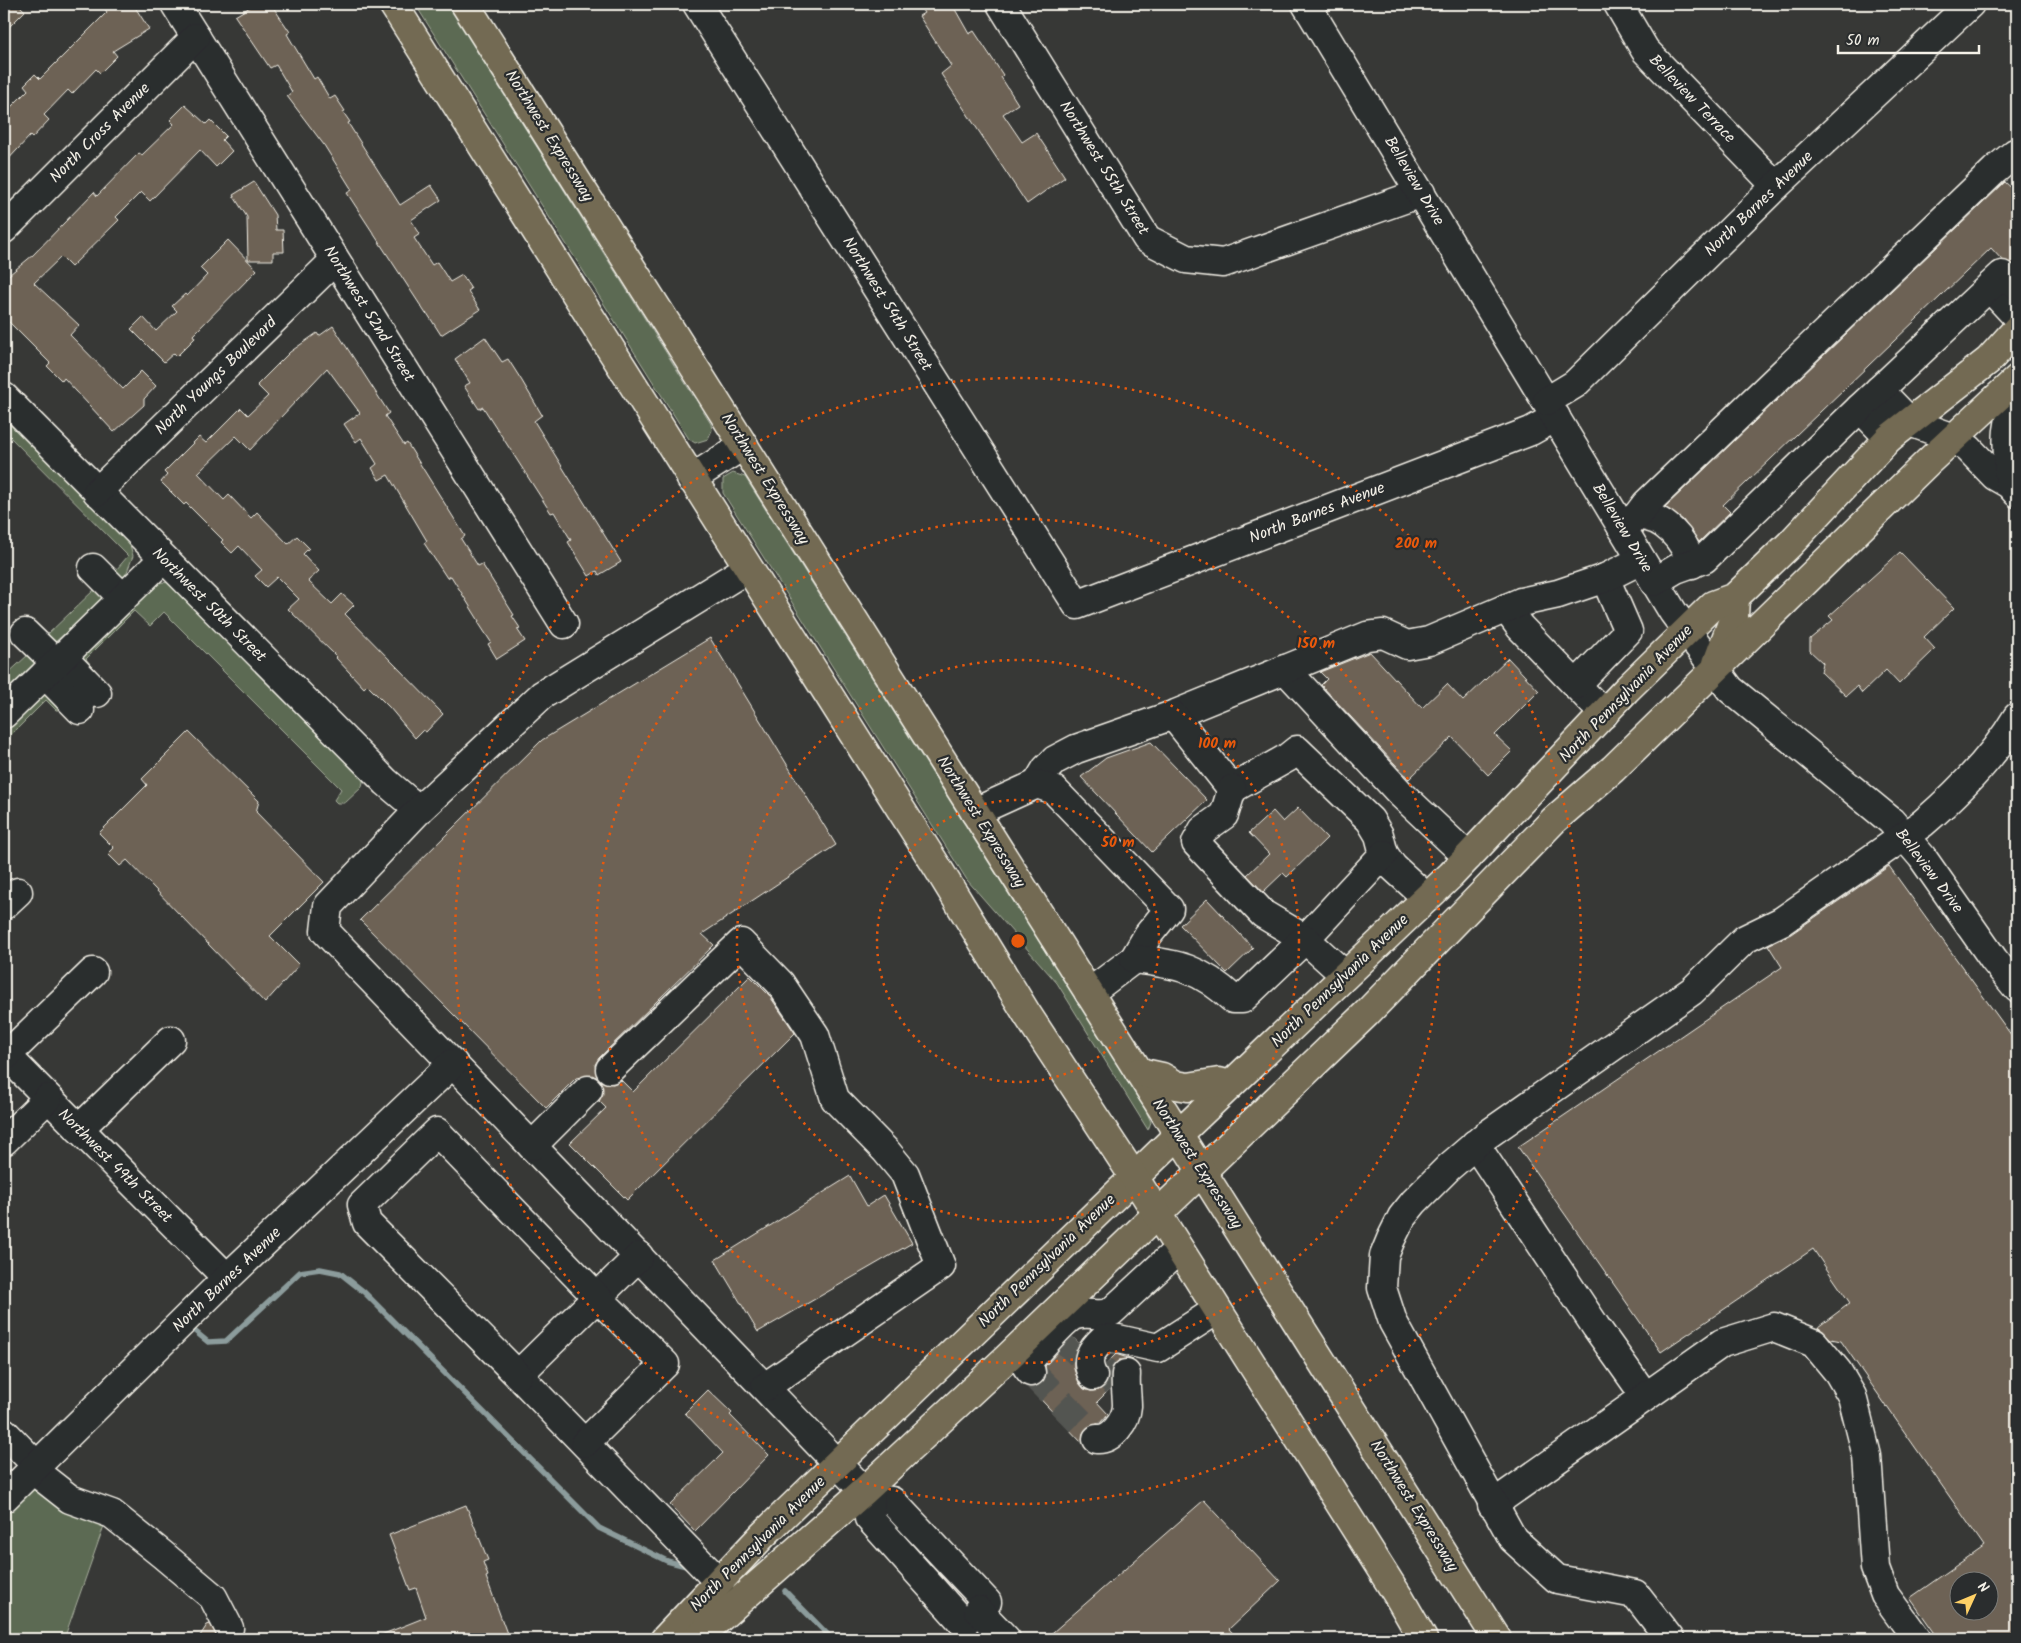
<svg xmlns="http://www.w3.org/2000/svg" width="2021" height="1643" viewBox="0 0 2021 1643" font-family="Kalam,sans-serif">
<rect width="100%" height="100%" fill="#373836"/>
<filter id="ink" filterUnits="userSpaceOnUse"><feTurbulence type="fractalNoise" baseFrequency=".02" numOctaves="2"/><feDisplacementMap in="SourceGraphic" scale="10" xChannelSelector="R" yChannelSelector="G"/><feConvolveMatrix kernelMatrix="1 2 1 2 8 2 1 2 1" color-interpolation-filters="sRGB"/></filter>
<g filter="url(#ink)">
<g fill="#5c6b53" stroke="#a8ae9e">
<path d="M415 4H447L711 424 712 430 708 439 695 443 689 439Z"/>
<path d="M4 416 129 541 133 556 125 577H121L116 570 128 556 4 431Z"/>
<path d="M733 473 745 477 1146 1111 1151 1122 1148 1130 1057 983 967 880 723 493V479Z"/>
<path d="M160 582 171 583 364 776 362 787 345 803H337L334 800 341 789 164 612 150 626 134 611 86 659 96 671 95 674 78 655 153 584Z"/>
<path d="M95 589 104 596 103 599 54 643 48 634Z"/>
<path d="M29 654 36 662 35 664 4 694V677Z"/>
<path d="M46 691 59 710H56L46 700 4 742V726Z"/>
<path d="M30 1488 106 1520 64 1639H4V1508Z"/>
</g>
<g fill="none" stroke-linecap="round" stroke-linejoin="round">
<g stroke="#8c9c9c" stroke-width="5.5">
<path d="M191 1328 208 1342 226 1341 300 1272 320 1269 340 1273 364 1292 599 1528 667 1561 690 1567"/>
<path d="M785 1591 832 1639"/>
</g>
</g>
<g fill="#6d6254" stroke="#f4f1e8" fill-rule="evenodd">
<path d="M10 4H18L25 11 4 32V10Z"/>
<path d="M101 4H133L149 29 113 51 117 56 100 73 96 69 72 94 68 90 44 115 49 120 32 138 30 136 4 164V114L28 90 24 85 35 74 40 79 107 12Z"/>
<path d="M255 4H271L290 32 287 34 314 79 317 77 330 99 335 96 345 111 343 112 350 122 348 123 400 205 431 185 441 200 411 220 420 234 414 238 432 265 437 262 450 282 462 275 471 289 468 291 480 310 441 335 427 313 426 314 347 193 352 190 324 145 287 96 292 92 276 65 270 68 235 16Z"/>
<path d="M918 4H952L969 34 974 31 1003 75 1001 77 1018 104 1003 114 1022 142 1036 133 1065 177 1027 204 941 74 951 66 919 16 924 13Z"/>
<path d="M185 105 206 124 210 120 226 136 222 140 232 151 216 167 200 150 150 201 141 192 116 217 119 220 71 267 61 257 34 283 79 325 70 335 123 389 141 371 156 386 144 399V405L114 432 64 378 62 381 47 366 50 363 4 317V279L33 255 94 192 97 196 139 153 142 155 174 124 170 120Z"/>
<path d="M254 182 275 215 276 230H283L284 252H273V260H248L247 217 233 195Z"/>
<path d="M2005 182 2017 193V266L2002 260 1991 248 1723 505 1730 512 1699 542 1683 520 1665 507Z"/>
<path d="M228 240 257 270 193 335 195 338 177 356 174 353 164 362 131 329 143 317 156 331 177 311 172 306 185 294 187 296 207 275 200 268Z"/>
<path d="M333 326 389 413 385 416 404 445 407 443 465 536 461 539 478 566 482 564 514 615 512 616 520 628 517 629 525 641 497 659 488 644 491 642 478 622 479 621 451 576 447 578 424 543 427 541 388 475 379 480 372 468 377 464 361 438 356 442 344 424 360 413 327 368 250 450 236 436 198 473 224 500 229 495 251 518 257 512 288 544 297 536 309 548 303 554 319 571 308 581 332 604 342 594 354 605 345 614 443 714 426 732 423 730 415 738 390 708 367 685 364 688 336 658 337 657 288 609 299 599 277 577 266 587 255 576 262 570 239 546 232 553 221 542 223 540 186 503 184 505 161 482 167 475 164 472 199 437 206 443 241 408 248 415 268 396 257 385 290 352 317 333 319 336Z"/>
<path d="M485 337 502 362 508 359 522 381 542 415 534 421 621 562 599 575 597 571 589 576 568 542 571 540 554 512 551 513 483 407 479 409 464 386 470 383 455 359Z"/>
<path d="M1900 552 1954 608 1924 637 1935 649 1899 684 1886 670 1862 693 1857 686 1846 696 1821 672 1823 663 1810 651V639L1833 620 1829 616Z"/>
<path d="M710 638 836 845 702 934 714 945 599 1058 595 1065 598 1078 592 1075 576 1078 546 1108 360 920 542 740Z"/>
<path d="M1370 652 1422 708 1447 684 1463 701 1508 658 1539 691 1495 735 1512 751 1488 775 1452 737 1409 779 1321 685 1327 679 1320 672Z"/>
<path d="M189 732 259 801 256 812 324 882 270 936 299 965 265 1003 127 860 120 866 108 854 114 848 99 833 147 785 142 779Z"/>
<path d="M1151 742 1207 800 1152 852 1081 777 1106 758Z"/>
<path d="M1298 808 1327 838 1287 877 1283 873 1263 892 1247 875 1269 854 1249 833 1273 811 1283 822Z"/>
<path d="M1889 866 2017 1043V1639H1939L1910 1598 1984 1546 1841 1341 1831 1339 1818 1327 1850 1303 1813 1249 1661 1352 1518 1147 1782 967 1768 945 1791 934ZM1958 1580H1988V1610H1958Z"/>
<path d="M1207 899 1253 948 1227 973 1180 925Z"/>
<path d="M750 976 769 995 795 1033 627 1200 570 1143 606 1108 599 1101 603 1094 600 1081 613 1084 621 1080 633 1092Z"/>
<path d="M850 1176 867 1206 884 1195 912 1243 758 1332 715 1260Z"/>
<path d="M1072 1337 1079 1343 1074 1356V1369L1079 1383 1084 1389 1091 1391 1099 1390 1105 1385 1109 1377 1105 1365 1116 1354 1133 1360H1119L1113 1366 1110 1389 1097 1402 1108 1414 1100 1423 1088 1427 1083 1433 1082 1443 1029 1387 1041 1384 1046 1377 1045 1366Z"/>
<path d="M708 1390 732 1413 730 1415 769 1455 695 1531 670 1505 723 1453 685 1413Z"/>
<path d="M1204 1500 1280 1581 1229 1629 1238 1639H1045Z"/>
<path d="M466 1505 488 1560 483 1562 488 1576 486 1577 509 1639H371L426 1617 416 1588 410 1590 389 1535Z"/>
<path d="M210 1624 219 1639H198L207 1625Z"/>
</g>
<g fill="none" stroke-linecap="round" stroke-linejoin="round">
<g stroke="#535451" stroke-width="28" stroke-dasharray="28 14" stroke-linecap="butt">
<path d="M1060 1355 1075 1339"/>
<path d="M1101 1368 1116 1384"/>
<path d="M1031 1372 1097 1439"/>
</g>
<g stroke="#f4f1e8" stroke-width="31">
<g id="minor">
<path d="M175 4 564 624"/>
<path d="M697 4 1077 605 1531 431 1556 417"/>
<path d="M1001 4 1147 239 1186 259 1223 263 1421 193"/>
<path d="M1306 4 1673 612 1730 689 1891 821 1922 857 1994 960 2017 988"/>
<path d="M1618 4 1645 50 1776 186"/>
<path d="M4 229 196 37"/>
<path d="M1989 287 2017 317"/>
<path d="M1879 390 1910 422 1954 438 1969 449 1995 476 2009 484 2017 493"/>
<path d="M4 397 386 782 419 810"/>
<path d="M1547 401 1575 384 1776 186 1970 4"/>
<path d="M1860 408 1889 438"/>
<path d="M691 479 744 445"/>
<path d="M2009 484C2010 455 2001 430 2017 404"/>
<path d="M97 492 335 260"/>
<path d="M1637 516C1664 515 1684 540 1692 564"/>
<path d="M1621 526 1637 516 1646 504 1995 170 2015 153"/>
<path d="M93 568 123 598"/>
<path d="M748 568 542 695 419 810 328 906 325 931 864 1491 871 1498 892 1501 987 1602"/>
<path d="M1654 582 1676 569 1704 559 1860 408 2002 275 2017 285"/>
<path d="M1506 608 1520 627 1604 714"/>
<path d="M25 633 56 663"/>
<path d="M62 657 97 693"/>
<path d="M1285 669 1401 794 1468 857"/>
<path d="M45 674 80 710"/>
<path d="M1576 685 1628 631 1605 578"/>
<path d="M4 714 163 559"/>
<path d="M1173 715 1367 636 1383 634 1407 645 1429 641 1521 602 1558 594 1605 578 1641 560"/>
<path d="M1037 784 1046 769 1055 760 1076 749 1173 715 1232 789 1287 758 1297 750 1370 820 1379 835 1384 854 1393 867 1427 898"/>
<path d="M1232 789 1224 815 1203 830 1196 843 1263 914 1305 939 1384 854"/>
<path d="M975 812 1037 784 1054 790 1169 909 1148 935 1134 959 1089 993"/>
<path d="M4 905 18 892"/>
<path d="M1134 959C1178 964 1200 968 1233 999H1242L1305 939 1345 975"/>
<path d="M4 1053 227 1278"/>
<path d="M6 1056 93 972"/>
<path d="M610 1069 741 943 780 983 815 1035 835 1099 886 1151 905 1174 941 1266 765 1387"/>
<path d="M79 1129 171 1040"/>
<path d="M4 1141 48 1098"/>
<path d="M1475 1144 1596 1327 1645 1396"/>
<path d="M532 1146 588 1090"/>
<path d="M639 1256 518 1375 720 1583"/>
<path d="M1031 1372 1027 1367 1028 1361C1038 1351 1063 1321 1073 1316 1087 1310 1099 1318 1111 1312L1179 1249"/>
<path d="M518 1375 367 1223 362 1205 437 1132 598 1298 665 1364 585 1443"/>
<path d="M1093 1376C1084 1360 1091 1350 1104 1338L1118 1339 1158 1348 1217 1310"/>
<path d="M4 1432 37 1466"/>
<path d="M1097 1439C1112 1440 1126 1421 1127 1406 1127 1396 1125 1385 1126 1374"/>
<path d="M33 1470 70 1499 112 1514 163 1555 213 1597 229 1628"/>
<path d="M4 1498 227 1278 453 1063"/>
<path d="M871 1498 869 1518 964 1624"/>
<path d="M1492 1505 1722 1343 1774 1327 1814 1343 1838 1372 1852 1396 1867 1456 1875 1568 1885 1595 1917 1639"/>
<path d="M978 1610 1006 1639"/>
<path d="M1670 1639 1635 1594 1557 1579 1513 1539 1393 1322 1382 1288 1384 1256 1391 1239 1402 1217 1414 1202 1449 1167 1484 1137 1692 991 1745 939 1782 921 1923 823C1959 792 1993 758 2017 717"/>
</g>
</g>
<g stroke="#f4f1e8" stroke-width="31">
<g id="major">
<path d="M1717 663 1734 617 1735 597"/>
<path d="M665 1639 763 1535 1178 1135 1451 875 1626 690 1713 605 1735 597 1790 544 1889 438 1989 360 2017 329"/>
<path d="M696 1639 864 1491 1007 1358 1366 1014 1554 820 1613 769 1929 461 2017 379"/>
</g>
</g>
<g stroke="#f4f1e8" stroke-width="31">
<g id="highway">
<path d="M393 4 936 865 1027 1014 1134 1177 1400 1599 1423 1639"/>
<path d="M465 4 1497 1639"/>
<path d="M1139 1072 1162 1077 1176 1085 1188 1087 1219 1082 1230 1085"/>
</g>
</g>
<use href="#minor" stroke="#2a2d2e" stroke-width="28"/>
<use href="#major" stroke="#736b52" stroke-width="28"/>
<use href="#highway" stroke="#736b52" stroke-width="28"/>
</g>
</g>
<g fill="none" stroke="#e8590c" stroke-width="2.5" stroke-dasharray="2.5 5">
<circle cx="1018" cy="941" r="141"/>
<circle cx="1018" cy="941" r="281"/>
<circle cx="1018" cy="941" r="422"/>
<circle cx="1018" cy="941" r="563"/>
</g>
<g text-anchor="middle" dominant-baseline="central" stroke-width="4.5" stroke-linejoin="round" paint-order="stroke">
<g font-size="16" fill="#f4f1e8" stroke="#2a2d2e">
<text transform="translate(1692 99) rotate(46)">Belleview Terrace</text>
<text transform="translate(100 133) rotate(-45)">North Cross Avenue</text>
<text transform="translate(549 136) rotate(58)">Northwest Expressway</text>
<text transform="translate(1104 168) rotate(58)">Northwest 55th Street</text>
<text transform="translate(1414 181) rotate(59)">Belleview Drive</text>
<text transform="translate(1759 204) rotate(-44)">North Barnes Avenue</text>
<text transform="translate(887 304) rotate(58)">Northwest 54th Street</text>
<text transform="translate(369 314) rotate(58)">Northwest 52nd Street</text>
<text transform="translate(216 376) rotate(-44)">North Youngs Boulevard</text>
<text transform="translate(765 479) rotate(58)">Northwest Expressway</text>
<text transform="translate(1317 513) rotate(-21)">North Barnes Avenue</text>
<text transform="translate(1622 528) rotate(59)">Belleview Drive</text>
<text transform="translate(209 605) rotate(45)">Northwest 50th Street</text>
<text transform="translate(1626 694) rotate(-46)">North Pennsylvania Avenue</text>
<text transform="translate(981 822) rotate(58)">Northwest Expressway</text>
<text transform="translate(1929 871) rotate(53)">Belleview Drive</text>
<text transform="translate(1340 981) rotate(-44)">North Pennsylvania Avenue</text>
<text transform="translate(1197 1164) rotate(57)">Northwest Expressway</text>
<text transform="translate(115 1166) rotate(45)">Northwest 49th Street</text>
<text transform="translate(1047 1261) rotate(-44)">North Pennsylvania Avenue</text>
<text transform="translate(227 1280) rotate(-44)">North Barnes Avenue</text>
<text transform="translate(1414 1506) rotate(58)">Northwest Expressway</text>
<text transform="translate(758 1544) rotate(-45)">North Pennsylvania Avenue</text>
</g>
</g>
<circle cx="1018" cy="941" r="8" fill="#e8590c" stroke="#2a2d2e" stroke-width="2.5"/>
<g font-size="15" text-anchor="middle" font-weight="bold" fill="#e8590c" stroke="#2a2d2e" stroke-width="4.5" stroke-linejoin="round" paint-order="stroke">
<text x="1416" y="548">200 m</text>
<text x="1316" y="648">150 m</text>
<text x="1217" y="748">100 m</text>
<text x="1118" y="847">50 m</text>
</g>
<rect width="2021" height="1643" fill="none" stroke="#2a2d2e" stroke-width="20"/>
<rect x="10" y="10" width="2001" height="1623" fill="none" stroke="#f4f1e8" stroke-width="2" filter="url(#ink)"/>
<g transform="translate(1974 1596) rotate(46)"><circle r="24" fill="#2a2d2e" stroke="#7b7b78"/>
<path d="M0-4L9 19L0 12L-9 19Z" fill="#ffd166"/>
<text y="-8" font-size="14" font-weight="bold" text-anchor="middle" fill="#f4f1e8">N</text>
</g>
<path d="M1838 45v8h141v-8" fill="none" stroke="#f4f1e8" stroke-width="2.5"/>
<text x="1846" y="45" font-size="15" fill="#f4f1e8" stroke="#2a2d2e" stroke-width="4" paint-order="stroke">50 m</text>
</svg>
